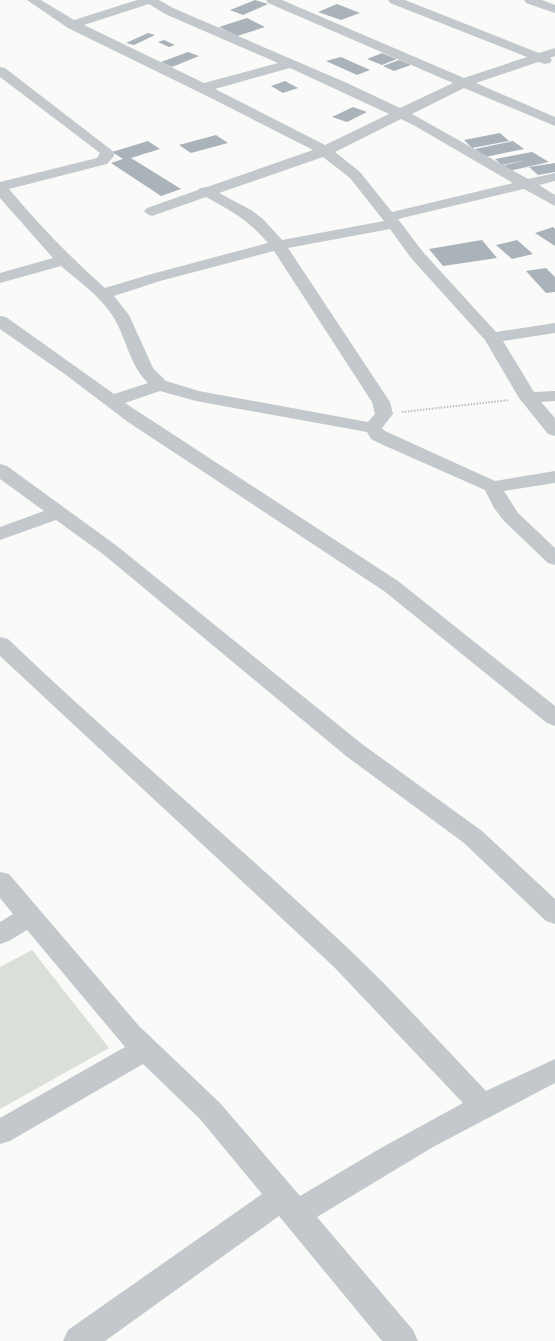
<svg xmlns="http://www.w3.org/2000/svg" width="555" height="1341" viewBox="0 0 555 1341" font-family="'Sofia Sans Condensed',sans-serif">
<rect width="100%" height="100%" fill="#fafaf8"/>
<path fill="#dadfd7" d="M32 950 109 1048 0 1109V967Z"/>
<g fill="#aab3b9">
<path d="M255 0 268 4 243 15 230 10Z"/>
<path d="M337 4 360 13 341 20 318 12Z"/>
<path d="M247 18 265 27 237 36 219 27Z"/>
<path d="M148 33 155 35 134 45 126 43Z"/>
<path d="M164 40 175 45 169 47 158 42Z"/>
<path d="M188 52 199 56 172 67 161 62Z"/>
<path d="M382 53 397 59 382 65 367 59Z"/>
<path d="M341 57 370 70 357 75 326 61Z"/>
<path d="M399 60 411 65 394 71 383 66Z"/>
<path d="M285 81 298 88 283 93 271 86Z"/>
<path d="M353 107 367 112 347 122 332 117Z"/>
<path d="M500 133 509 141 472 148 464 140Z"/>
<path d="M216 135 228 143 191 153 179 145Z"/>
<path d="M148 141 160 149 131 158 181 189 161 196 111 163 123 159 112 152Z"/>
<path d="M513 141 524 149 485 157 475 149Z"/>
<path d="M532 152 549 162 509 171 502 166 527 160 502 165 495 159Z"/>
<path d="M555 163V172L538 175 529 167Z"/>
<path d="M553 227 555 229V246L535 233Z"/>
<path d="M482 240 497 258 443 266 429 249Z"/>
<path d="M517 240 533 254 512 259 496 245Z"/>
<path d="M546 268 555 277V292L546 293 526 271Z"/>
</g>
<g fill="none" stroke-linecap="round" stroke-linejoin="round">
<path stroke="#bbbfc2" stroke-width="2" stroke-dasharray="1.5 1.5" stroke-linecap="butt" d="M402 412 509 400"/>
<g fill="#c3c8cc" fill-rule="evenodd">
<path d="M27 0H41L74 20 137 0H159L173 8 347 83 400 108 453 83 268 3 266 0H282L464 78 527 57 390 3 388 0H405L539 53 555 48V56L550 58 552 60 550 63 545 64 538 62 476 83 555 117V126L464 88 412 114 528 179 555 173V181L539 185 555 195V206L524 189 398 219 423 252 496 332 555 323V333L503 341 534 392 555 391V401L541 402 555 418V436L548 434 519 398 485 340 411 258 390 229 288 248 390 402 393 414 382 428 385 431 495 481 555 471V483L504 491 518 513 555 548V565L548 563 504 521 494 508 485 490 381 444 371 439 367 432 196 401 160 391 125 403 398 581 555 706V726L547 723 384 591 128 422 66 375 0 329V316L6 317 114 394 148 383C128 363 127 338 112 315 100 296 78 281 61 266L0 283V273L53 258 0 198V182L97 158 100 153 0 77V67L5 68 114 152V156L107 164 9 189C39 225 70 257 105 288L148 275 268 243C247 219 233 212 206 197L152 216 147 214 144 211 147 208 198 190 200 188 207 187 313 150 213 99 68 28ZM149 4 165 14 278 63 204 83 84 25ZM290 68 389 114 325 145 215 89ZM401 119 415 126 513 183 392 212 360 172 335 152ZM323 157 350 178 384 221 282 240 263 219 251 210 219 193ZM274 251 372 402 375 414 368 422 199 391 166 381 153 368 129 315 114 296 160 281Z"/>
<path d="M524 0H542L555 5V13L526 3Z"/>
<path d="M0 464 7 466 117 546 362 744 482 831 555 899V924L546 921 464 843 346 756 103 554 56 520 0 540V527L44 511 0 479Z"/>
<path d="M0 637 8 639C120 746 240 846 353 953 399 997 442 1045 486 1091L555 1059V1083L433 1147 317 1217 413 1330 418 1341H382L279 1216 105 1341H63L68 1330 262 1194 200 1119 143 1064 10 1141 0 1144V1118L125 1047 27 930 9 941 0 944V922L13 914 0 898V872L9 874 139 1026 220 1103 300 1196 381 1148 463 1103 334 967 0 656Z"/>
</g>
</g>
</svg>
